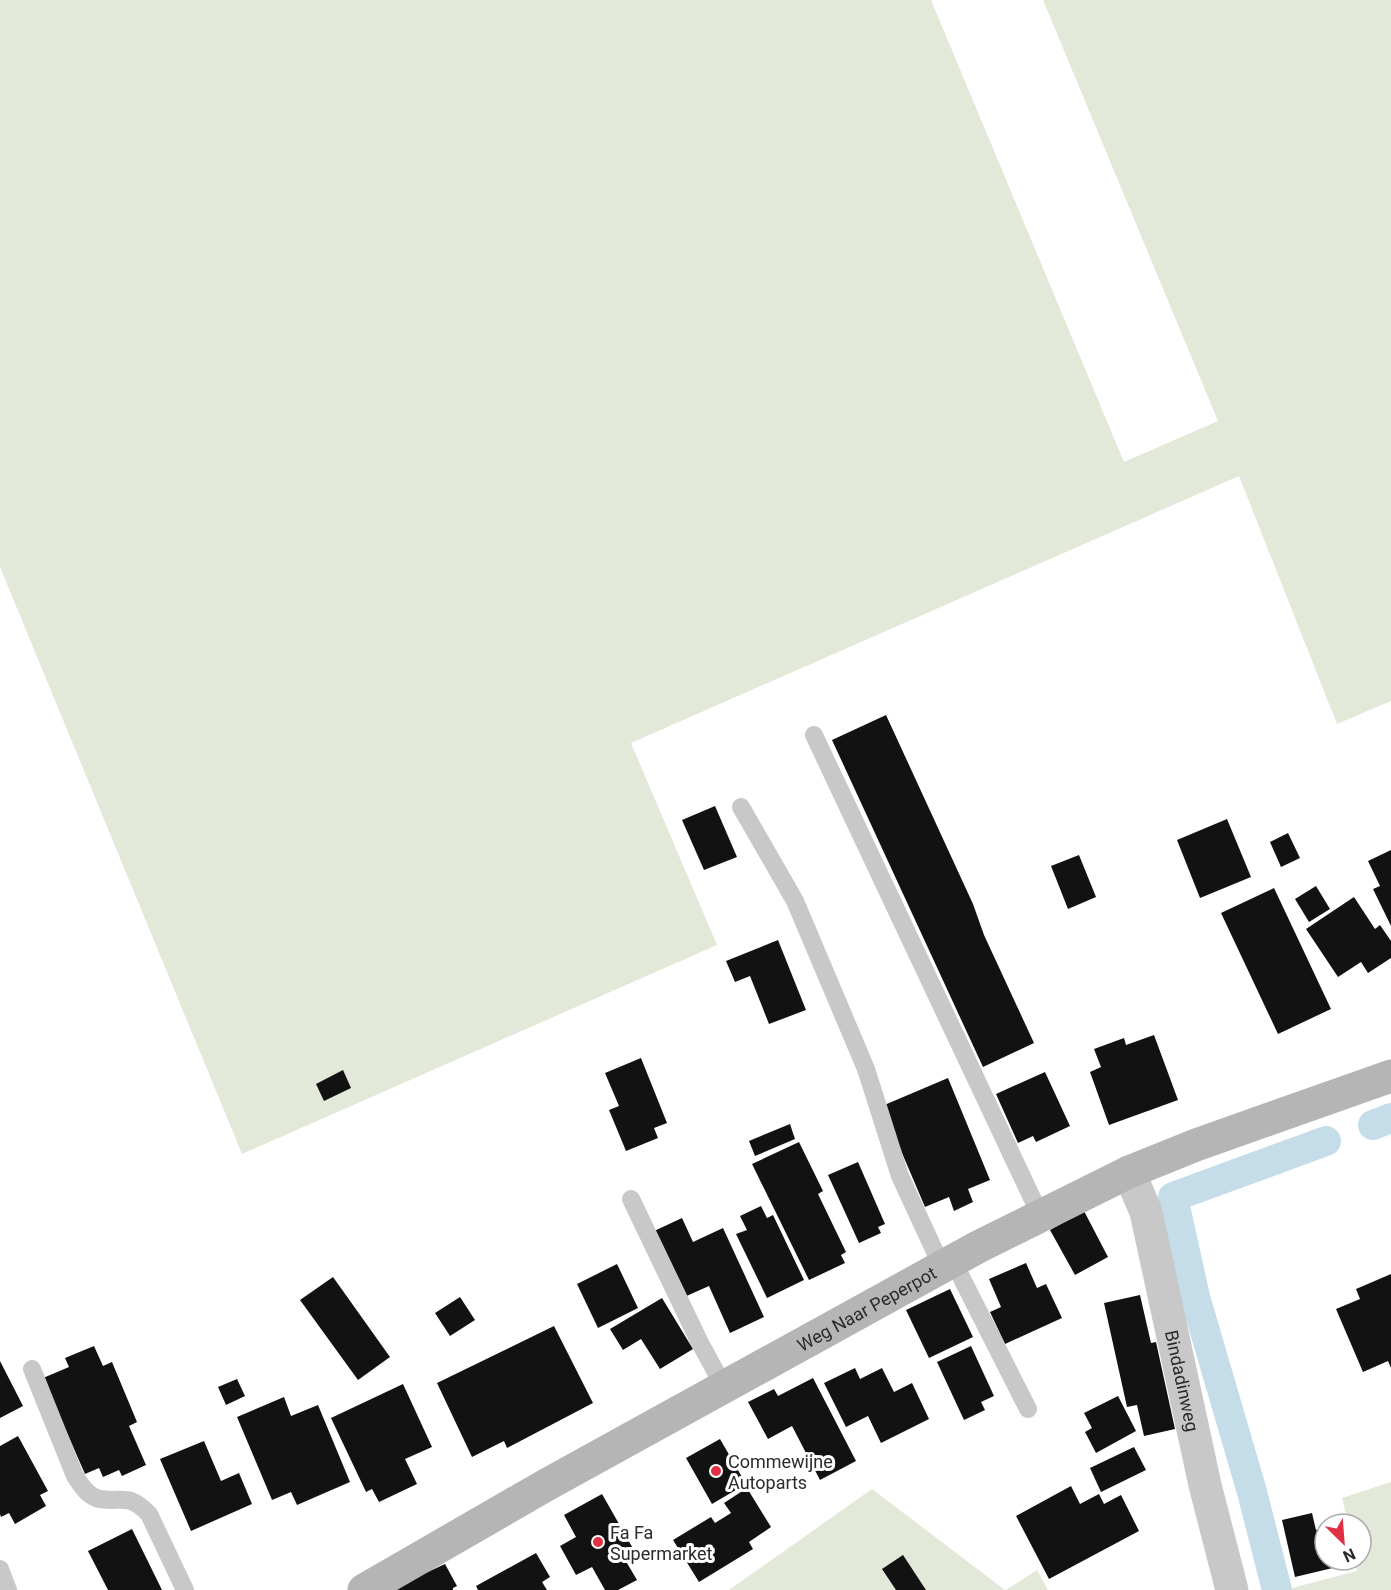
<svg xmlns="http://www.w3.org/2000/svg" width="1391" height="1590" viewBox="0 0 1391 1590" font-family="Roboto,sans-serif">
<rect width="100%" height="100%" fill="#fff"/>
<g fill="#e2e9d9">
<path d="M0 0H931L1124 462 1218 421 1043 0H1391V701L1337 724 1239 476 631 743 717 945 242 1154 0 567Z"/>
<path d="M1391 1482V1590H1284L1357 1571 1355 1560H1361V1524H1348L1342 1498Z"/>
<path d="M872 1489 1005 1590H729Z"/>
<path d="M1037 1570 1048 1590H1006Z"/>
</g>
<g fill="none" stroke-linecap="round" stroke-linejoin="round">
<g stroke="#c5dde9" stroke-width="30">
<path d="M1373 1125 1391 1118"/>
<path d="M1277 1590 1252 1492 1195 1297 1173 1197 1326 1141"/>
</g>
</g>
<g fill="#121212">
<path d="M886 715 973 904 984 935 1034 1043 983 1067 832 740Z"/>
<path d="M715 806 737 857 704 870 682 820Z"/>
<path d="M1227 819 1251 877 1200 898 1177 840Z"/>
<path d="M1288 833 1300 858 1281 867 1270 842Z"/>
<path d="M1391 850V926L1373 889 1380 886 1368 861Z"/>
<path d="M1079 855 1096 897 1068 909 1051 866Z"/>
<path d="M1316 886 1330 909 1309 922 1295 899Z"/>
<path d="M1274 888 1331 1009 1278 1034 1221 913Z"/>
<path d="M1354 897 1375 929 1380 925 1391 941V958L1368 973 1361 962 1338 977 1306 929Z"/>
<path d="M778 940 806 1010 769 1024 750 976 735 982 726 961Z"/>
<path d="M1154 1035 1178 1100 1109 1125 1090 1072 1101 1067 1094 1049 1124 1038 1126 1045Z"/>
<path d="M641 1058 667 1123 654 1128 658 1138 626 1151 609 1110 619 1106 605 1073Z"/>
<path d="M343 1070 351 1088 324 1101 316 1084Z"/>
<path d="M1045 1072 1070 1126 1036 1142 1033 1136 1018 1143 996 1094Z"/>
<path d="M948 1078 990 1180 968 1189 973 1202 954 1211 949 1197 925 1207 882 1106Z"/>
<path d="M790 1124 795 1139 755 1156 749 1141Z"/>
<path d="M799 1142 823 1191 818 1194 846 1252 841 1255 845 1263 809 1280 752 1164Z"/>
<path d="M858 1162 885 1224 878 1227 881 1233 859 1243 828 1175Z"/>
<path d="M761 1206 767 1218 773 1215 804 1280 767 1298 736 1234 747 1230 740 1216Z"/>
<path d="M1084 1211 1108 1257 1075 1275 1050 1230Z"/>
<path d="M682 1218 693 1242 723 1228 764 1317 730 1333 709 1286 682 1298 652 1232Z"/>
<path d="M1026 1263 1037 1288 1046 1284 1062 1318 1005 1344 990 1312 1001 1307 989 1279Z"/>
<path d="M617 1264 638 1308 598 1328 577 1284Z"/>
<path d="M1391 1274V1368L1388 1361 1363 1372 1336 1309 1360 1299 1356 1289Z"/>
<path d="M333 1277 390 1357 358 1380 300 1300Z"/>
<path d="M950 1289 973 1337 929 1358 906 1310Z"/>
<path d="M1140 1295 1151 1343 1156 1342 1175 1429 1144 1436 1137 1405 1127 1407 1104 1303Z"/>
<path d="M460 1297 475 1320 450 1336 435 1313Z"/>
<path d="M662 1298 693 1349 660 1369 641 1339 623 1350 610 1329Z"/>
<path d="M554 1326 593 1403 507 1448 504 1441 472 1457 437 1383Z"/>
<path d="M94 1346 103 1366 112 1362 137 1422 129 1426 146 1465 122 1476 119 1470 103 1477 99 1468 85 1474 43 1378 69 1367 65 1358Z"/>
<path d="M971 1346 994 1396 981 1402 985 1410 964 1420 937 1362Z"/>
<path d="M0 1361 23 1406 0 1418Z"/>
<path d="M855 1368 860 1379 882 1368 894 1392 912 1383 929 1419 881 1443 868 1416 846 1427 824 1383Z"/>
<path d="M813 1378 856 1461 820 1480 792 1426 768 1439 748 1402 774 1389 778 1396Z"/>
<path d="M237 1379 245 1396 226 1405 218 1387Z"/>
<path d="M403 1384 432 1447 405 1459 417 1484 379 1502 372 1489 366 1492 331 1418Z"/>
<path d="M1118 1396 1136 1431 1096 1453 1085 1432 1092 1428 1084 1413Z"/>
<path d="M284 1397 291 1416 318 1405 350 1482 297 1505 291 1492 272 1500 237 1417Z"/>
<path d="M18 1436 48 1491 40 1495 46 1506 15 1524 9 1513 1 1517 0 1514V1446Z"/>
<path d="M720 1439 746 1484 712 1504 686 1458Z"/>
<path d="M204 1441 221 1481 239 1473 252 1504 191 1531 160 1459Z"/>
<path d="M1134 1447 1146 1470 1101 1492 1090 1468Z"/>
<path d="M1071 1486 1080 1504 1099 1494 1104 1504 1121 1495 1139 1531 1049 1579 1016 1516Z"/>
<path d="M747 1488 771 1527 749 1542 753 1549 699 1582 673 1540 711 1517 715 1523 731 1513 724 1503Z"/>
<path d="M602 1494 635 1552 624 1558 637 1580 618 1590H605L592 1567 576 1575 560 1546 576 1537 564 1515Z"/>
<path d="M1312 1513 1316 1530 1325 1528V1560H1340L1341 1566 1295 1577 1282 1520Z"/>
<path d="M132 1529 162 1590H108L88 1551Z"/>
<path d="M536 1553 550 1577 542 1582 547 1590H478L476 1586Z"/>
<path d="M903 1555 926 1590H896L882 1569Z"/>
<path d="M445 1564 457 1586 453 1588V1590H389Z"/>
</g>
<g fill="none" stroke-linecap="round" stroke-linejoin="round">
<g stroke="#c8c8c8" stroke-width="18">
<path d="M814 735 1041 1217"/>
<path d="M741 807 795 901 866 1069 900 1176 942 1267"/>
<path d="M631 1199 699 1341 724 1387"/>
<path d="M953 1261 1028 1409"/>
<path d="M32 1369 75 1476C81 1485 88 1497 100 1499 123 1503 127 1492 149 1514L185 1590"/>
<path d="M0 1569 8 1590"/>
</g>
<path stroke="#c8c8c8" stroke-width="33" id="s1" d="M1129 1172 1146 1212 1205 1485 1232 1590"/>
<path stroke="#b5b5b5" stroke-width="33" id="s2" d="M364 1590 548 1484 978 1247 1129 1172 1196 1145 1391 1076"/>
</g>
<g fill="#e12f43" stroke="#fff" stroke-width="2">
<circle cx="716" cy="1471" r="6"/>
<circle cx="598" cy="1542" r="6"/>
</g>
<g text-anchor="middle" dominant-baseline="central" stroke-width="6" stroke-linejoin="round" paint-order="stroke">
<g font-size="18" fill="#2b2b2b" stroke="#fff">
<text stroke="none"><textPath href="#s2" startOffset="576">Weg Naar Peperpot</textPath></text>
<text stroke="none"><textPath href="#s1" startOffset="216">Bindadinweg</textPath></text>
</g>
<g font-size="18" fill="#2b2b2b" stroke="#fff" text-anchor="start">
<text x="728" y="1461">Commewijne<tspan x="728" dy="21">Autoparts</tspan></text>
<text x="610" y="1532">Fa Fa<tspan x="610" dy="21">Supermarket</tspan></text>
</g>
</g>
<g transform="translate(1343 1542) rotate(155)"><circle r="28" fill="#ffffff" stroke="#aaaaaa" stroke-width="1.5"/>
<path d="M0-4.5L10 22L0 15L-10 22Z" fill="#e12f43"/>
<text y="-9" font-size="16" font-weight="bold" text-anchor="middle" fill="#2b2b2b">N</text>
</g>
</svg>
